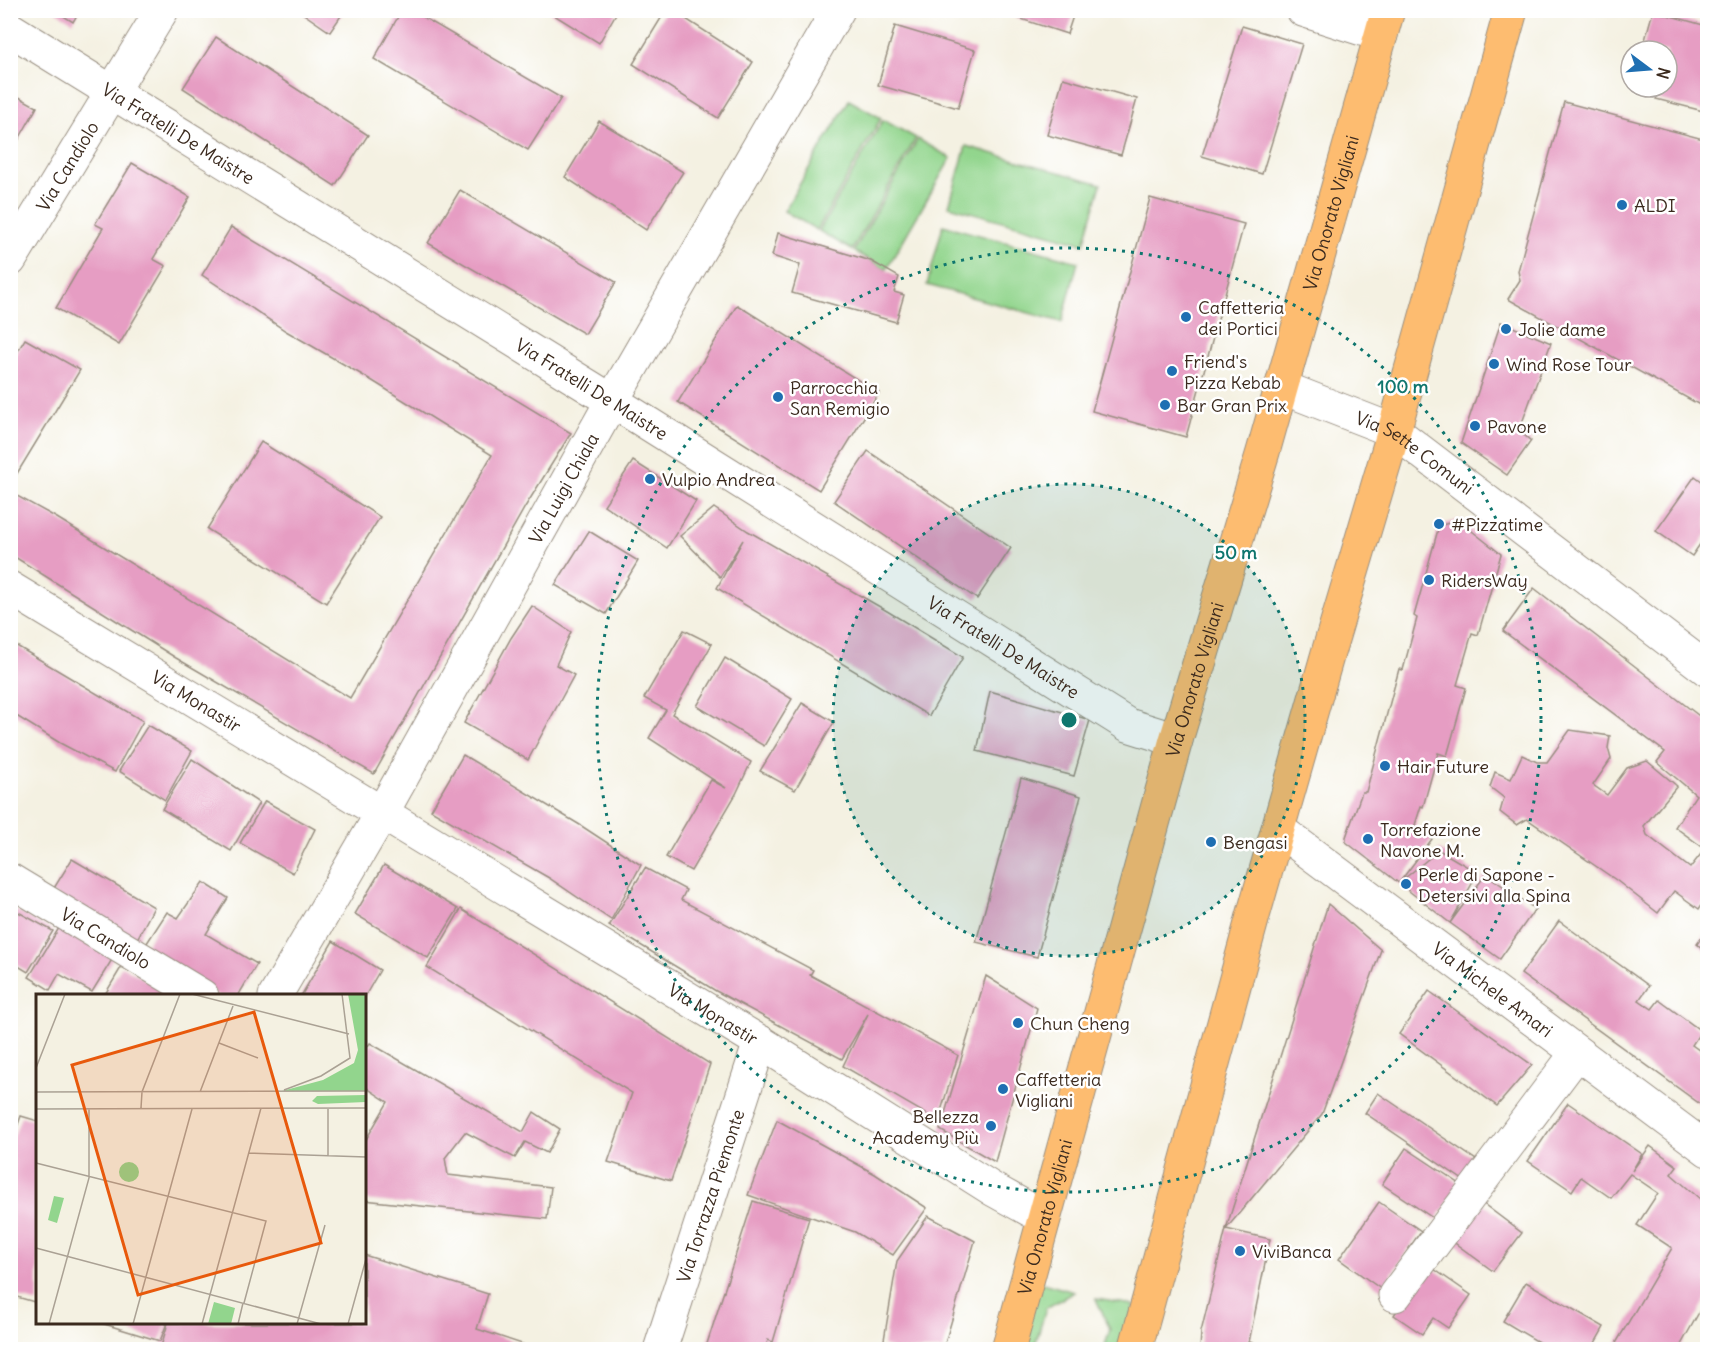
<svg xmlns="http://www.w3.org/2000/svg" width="1718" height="1360" viewBox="0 0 1718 1360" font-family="Delius,sans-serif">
<rect width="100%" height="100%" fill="#fff"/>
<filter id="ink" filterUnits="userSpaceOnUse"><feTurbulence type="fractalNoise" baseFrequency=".0167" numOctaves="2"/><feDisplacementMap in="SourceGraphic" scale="12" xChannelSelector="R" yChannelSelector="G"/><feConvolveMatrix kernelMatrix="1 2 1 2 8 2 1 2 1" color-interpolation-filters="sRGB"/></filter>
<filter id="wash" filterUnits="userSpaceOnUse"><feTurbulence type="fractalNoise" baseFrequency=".008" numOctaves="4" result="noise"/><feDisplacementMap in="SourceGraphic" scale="24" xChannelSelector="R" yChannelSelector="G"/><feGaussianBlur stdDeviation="1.35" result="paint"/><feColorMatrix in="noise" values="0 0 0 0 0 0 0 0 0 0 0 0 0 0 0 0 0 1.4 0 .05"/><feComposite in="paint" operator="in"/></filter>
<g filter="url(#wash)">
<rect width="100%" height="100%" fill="#f4f1e2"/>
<g fill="#92d58d" stroke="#668056" stroke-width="1.5">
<path d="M849 100 881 118 817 230 784 211Z"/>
<path d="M883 120 916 138 852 250 819 231Z"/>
<path d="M918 139 951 158 886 270 854 251Z"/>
<path d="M966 146 1101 184 1084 244 949 206Z"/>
<path d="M943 225 1078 262 1062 322 927 285Z"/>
<path d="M1039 1282 1074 1292 1046 1308 1034 1349 1022 1350Z"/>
<path d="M1096 1299 1134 1305 1120 1349H1104L1110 1329Z"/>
</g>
<g id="blocks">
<g fill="#e69dc3">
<path d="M54 10H80L73 22Z"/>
<path d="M298 10H345L330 32Z"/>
<path d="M402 10H411L561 98 528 150 374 59Z"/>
<path d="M546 10H618L599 43Z"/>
<path d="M666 10H672L753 62 718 118 633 64Z"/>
<path d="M994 10H1075L1067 34Z"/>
<path d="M1653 11 1707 26V112L1656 99 1660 87H1667V51H1642Z"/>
<path d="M895 26 975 50 958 108 878 85Z"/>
<path d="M1242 26 1302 44 1262 174 1202 156Z"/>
<path d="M216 37 368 135 335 186 183 88Z"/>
<path d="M1063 78 1137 99 1121 155 1047 135Z"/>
<path d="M10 92 37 107 10 155Z"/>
<path d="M1564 102 1707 140V409L1508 299 1520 280 1518 271Z"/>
<path d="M599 121 683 172 646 230 565 177Z"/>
<path d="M132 163 190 197 153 259 166 266 119 345 56 308 103 228 95 224Z"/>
<path d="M460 190 616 282 585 334 428 243Z"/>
<path d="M1150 198 1244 224 1186 437 1092 411Z"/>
<path d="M231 227 571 433 525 507 374 774 176 658 10 554V492L57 518 350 698 492 455 371 380 286 331 202 275Z"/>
<path d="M778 233 871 261 899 277 894 292 904 295 896 322 792 293 800 265 772 256Z"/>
<path d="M737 305 879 393 819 490 678 402Z"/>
<path d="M1501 322 1551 343 1519 431 1531 441 1507 475 1461 443Z"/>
<path d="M25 339 80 370 10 485V364Z"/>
<path d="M261 442 380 517 326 603 207 529Z"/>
<path d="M868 451 1011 548 977 599 834 501Z"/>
<path d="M633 461 696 501 667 548 604 505Z"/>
<path d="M1695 476 1707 485V534L1692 556 1656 531Z"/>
<path d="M714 508 748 531 887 611 963 657 929 716 717 588 743 540 720 577 680 536Z"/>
<path d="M1458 520 1501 554 1478 635 1472 633 1457 685 1466 688 1447 756 1438 753 1423 807 1421 806 1415 825 1432 839 1399 883 1439 850 1478 873 1450 923 1486 874 1535 909 1500 959 1450 923 1346 842V837L1362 792H1366L1399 669 1403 670 1417 618 1414 616 1439 526Z"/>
<path d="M589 531 638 561 606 614 555 585Z"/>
<path d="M1534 588 1707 722V897L1699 909 1674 891 1658 913 1616 880 1527 819 1517 825 1500 812 1504 798 1490 787 1495 772 1511 779 1522 755 1537 762H1547L1570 730 1610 736 1608 748 1611 759 1593 785 1607 795 1627 768 1647 761 1677 786 1644 826 1647 835 1690 868 1705 849 1675 827 1696 795 1657 762 1665 752 1503 631Z"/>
<path d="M532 606 571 632 556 665 574 675 528 760 464 723 511 638Z"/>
<path d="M684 630 712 644 672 714 751 762 736 794 691 871 666 857 711 780 726 788 649 738 666 710 644 698Z"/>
<path d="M10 642 143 721 115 772 60 743 10 712Z"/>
<path d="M725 658 792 699 764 746 697 706Z"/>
<path d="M990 691 1090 720 1074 776 977 751Z"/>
<path d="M802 703 834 722 795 790 760 771Z"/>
<path d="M148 725 192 751 165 800 119 771Z"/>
<path d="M463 755 580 825 641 865 611 920 549 878 431 810Z"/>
<path d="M192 759 259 803 231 851 162 809Z"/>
<path d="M1021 778 1081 796 1037 957 976 942Z"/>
<path d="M265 801 315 829 293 873 240 843Z"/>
<path d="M72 859 154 907 135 943 51 893Z"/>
<path d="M384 865 458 909 428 958 355 914Z"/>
<path d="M645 868 686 890 681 900 813 970 810 975 958 1055 938 1121 843 1066 868 1014 842 1059 716 991 609 926Z"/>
<path d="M203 882 228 898 206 934 257 964 238 996H219L143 949 167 912 178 918Z"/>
<path d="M1328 904 1381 950 1322 1114 1226 1229Z"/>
<path d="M11 908 53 931 28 972 10 961Z"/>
<path d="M461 909 710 1064 671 1181 608 1162 632 1093 427 967Z"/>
<path d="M1559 921 1649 986 1639 1000 1652 1009 1659 1000 1701 1031 1692 1045 1707 1056V1109L1521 974Z"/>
<path d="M59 928 113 958 92 992 59 974 50 990 29 977Z"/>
<path d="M1707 930V952L1697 944Z"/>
<path d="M333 941 380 970 365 996H301Z"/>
<path d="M122 966 173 996H104Z"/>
<path d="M986 976 1037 1008 995 1162 940 1130Z"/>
<path d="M1429 991 1532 1065 1497 1106 1399 1034Z"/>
<path d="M370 1043 523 1132 534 1112 560 1129 547 1153 525 1142 515 1158 465 1132 445 1158 448 1175 551 1187 547 1219 364 1200V1143L388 1102 364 1086V1052Z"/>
<path d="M1378 1093 1476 1160 1463 1180 1365 1113Z"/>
<path d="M1568 1103 1642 1154 1632 1171 1650 1146 1677 1166 1671 1174 1707 1205V1298L1678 1350H1612L1672 1248 1637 1225 1658 1193 1630 1174 1611 1198 1581 1177 1572 1191 1528 1161Z"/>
<path d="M21 1116 38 1121V1303L10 1295V1147Z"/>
<path d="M777 1120 875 1174 927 1208 893 1255 855 1232 748 1195Z"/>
<path d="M1406 1148 1460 1184 1436 1220 1382 1184Z"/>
<path d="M1477 1199 1522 1233 1493 1271 1448 1238Z"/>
<path d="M753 1201 809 1218 773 1342 768 1340 765 1350H705Z"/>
<path d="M1379 1202 1421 1231 1381 1289 1339 1259Z"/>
<path d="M928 1216 975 1241 943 1350H895L883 1346 897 1261Z"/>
<path d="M1226 1229 1270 1239 1249 1342 1262 1345V1350H1200L1201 1332Z"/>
<path d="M364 1255 488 1294 477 1329 540 1350H160L168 1323H364Z"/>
<path d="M1428 1265 1471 1295 1448 1328 1433 1318 1422 1334 1394 1315Z"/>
<path d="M1526 1282 1604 1327 1591 1350H1552L1503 1321Z"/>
<path d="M101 1323H167L160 1341Z"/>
</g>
</g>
</g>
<g filter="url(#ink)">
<use href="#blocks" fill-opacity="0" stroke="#988e80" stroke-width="1.5"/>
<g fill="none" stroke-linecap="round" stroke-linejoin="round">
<g stroke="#988e80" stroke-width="35">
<g id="minor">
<path d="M1303 10 1381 35"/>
<path id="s1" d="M10 29 617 404 1128 725 1176 740"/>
<path id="s2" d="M10 260 162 10"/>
<path id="s3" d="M1281 387 1394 431 1708 670"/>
<path id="s4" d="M10 588 760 1042 994 1190 1043 1217"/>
<path id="s5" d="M1278 829 1708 1150"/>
<path id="s6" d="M10 880 202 996"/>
<path id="s7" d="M275 996 382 813 612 401 838 10"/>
<path d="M1395 1295 1577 1053"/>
<path id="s8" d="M660 1350 760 1042"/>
</g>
</g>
<g stroke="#988e80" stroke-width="35">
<g id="major">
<path id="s9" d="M1008 1350 1176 740 1263 452 1388 10"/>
<path d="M1135 1350 1253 916 1330 646 1394 431 1511 10"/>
</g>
</g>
<use href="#minor" stroke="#fff" stroke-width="33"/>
<use href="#major" stroke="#fdbc6f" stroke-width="33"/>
</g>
</g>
<circle cx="1069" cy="720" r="236" fill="#0f766e" fill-opacity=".12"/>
<g fill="none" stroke="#0f766e" stroke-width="3" stroke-dasharray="3 6">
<circle cx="1069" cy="720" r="236"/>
<circle cx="1069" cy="720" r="472"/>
</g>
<g fill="#1f6fb2" stroke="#fff" stroke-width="2">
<circle cx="1622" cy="205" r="6"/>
<circle cx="1186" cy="317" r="6"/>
<circle cx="1506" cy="329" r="6"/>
<circle cx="1494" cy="364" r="6"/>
<circle cx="1172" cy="371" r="6"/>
<circle cx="778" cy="397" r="6"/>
<circle cx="1165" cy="405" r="6"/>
<circle cx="1475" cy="426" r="6"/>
<circle cx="650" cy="479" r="6"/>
<circle cx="1439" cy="524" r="6"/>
<circle cx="1429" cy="580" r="6"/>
<circle cx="1385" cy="766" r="6"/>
<circle cx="1368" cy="839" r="6"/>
<circle cx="1211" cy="842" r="6"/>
<circle cx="1406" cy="884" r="6"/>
<circle cx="1018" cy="1023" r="6"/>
<circle cx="1003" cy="1089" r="6"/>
<circle cx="991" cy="1126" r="6"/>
<circle cx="1240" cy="1251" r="6"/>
</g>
<g text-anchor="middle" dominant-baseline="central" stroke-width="5" stroke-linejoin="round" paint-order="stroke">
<g font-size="18" fill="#3b2a1e" stroke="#fff">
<text stroke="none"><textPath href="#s1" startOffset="198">Via Fratelli De Maistre</textPath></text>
<text stroke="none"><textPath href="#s2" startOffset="110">Via Candiolo</textPath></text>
<text stroke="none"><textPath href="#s9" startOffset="1182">Via Onorato Vigliani</textPath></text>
<text stroke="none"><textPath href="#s1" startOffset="684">Via Fratelli De Maistre</textPath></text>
<text stroke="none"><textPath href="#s3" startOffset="150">Via Sette Comuni</textPath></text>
<text stroke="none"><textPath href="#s7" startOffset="584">Via Luigi Chiala</textPath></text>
<text stroke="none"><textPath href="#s1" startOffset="1170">Via Fratelli De Maistre</textPath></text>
<text stroke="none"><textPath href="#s9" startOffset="696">Via Onorato Vigliani</textPath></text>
<text stroke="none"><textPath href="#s4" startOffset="218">Via Monastir</textPath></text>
<text stroke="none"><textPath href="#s6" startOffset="112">Via Candiolo</textPath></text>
<text stroke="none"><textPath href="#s5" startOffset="268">Via Michele Amari</textPath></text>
<text stroke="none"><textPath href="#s4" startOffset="822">Via Monastir</textPath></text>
<text stroke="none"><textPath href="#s8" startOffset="162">Via Torrazza Piemonte</textPath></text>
<text stroke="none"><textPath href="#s9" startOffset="138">Via Onorato Vigliani</textPath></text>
</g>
<g font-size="18" fill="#3b2a1e" stroke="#fff" text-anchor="start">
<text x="1634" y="205">ALDI</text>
<text x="1198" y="307">Caffetteria<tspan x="1198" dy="21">dei Portici</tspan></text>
<text x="1518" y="329">Jolie dame</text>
<text x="1184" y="361">Friend's<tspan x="1184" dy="21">Pizza Kebab</tspan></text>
<text x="1506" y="364">Wind Rose Tour</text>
<text x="790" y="387">Parrocchia<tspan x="790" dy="21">San Remigio</tspan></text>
<text x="1177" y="405">Bar Gran Prix</text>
<text x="1487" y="426">Pavone</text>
<text x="662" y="479">Vulpio Andrea</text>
<text x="1451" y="524">#Pizzatime</text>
<text x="1441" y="580">RidersWay</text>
<text x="1397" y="766">Hair Future</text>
<text x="1380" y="829">Torrefazione<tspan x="1380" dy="21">Navone M.</tspan></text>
<text x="1223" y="842">Bengasi</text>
<text x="1418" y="874">Perle di Sapone -<tspan x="1418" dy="21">Detersivi alla Spina</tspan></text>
<text x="1030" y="1023">Chun Cheng</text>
<text x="1015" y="1079">Caffetteria<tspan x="1015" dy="21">Vigliani</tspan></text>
<text x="979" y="1116" text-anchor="end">Bellezza<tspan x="979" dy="21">Academy Più</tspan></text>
<text x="1252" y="1251">ViviBanca</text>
</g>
</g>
<g transform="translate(36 994)">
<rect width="330" height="330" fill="#f4f1e2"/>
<path d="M312 0H330V97H246L287 86 318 69 322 56ZM330 101V108L282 110 276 107 281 102ZM83 178a10 10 0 1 1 20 0a10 10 0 1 1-20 0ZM18 202 28 204 21 229 12 226ZM178 308 199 314 195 330H172Z" fill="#92d58d"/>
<path fill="none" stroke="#aaa194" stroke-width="1.5" d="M156 0 313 40M183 49 222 64M0 74 29 0M248 96 285 82 314 64 306 0M0 98 330 97M164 98 197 12M105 114 106 98 144 0M292 114V162M0 115 330 114M213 159 330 163M0 169 230 227 208 309M0 254 285 330M13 330 53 184V115M97 330 156 115M166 330 225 114M202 330 207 309M261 330 289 231M312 330 330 265"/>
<path fill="#e8590c" fill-opacity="0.15" stroke="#e8590c" stroke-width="3" d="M218 18 285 249 102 301 36 71Z"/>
<rect width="330" height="330" fill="none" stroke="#3b2a1e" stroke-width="3"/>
</g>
<circle cx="1069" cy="720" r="9" fill="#0f766e" stroke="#fff" stroke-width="3"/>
<g font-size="18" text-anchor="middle" font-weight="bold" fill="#0f766e" stroke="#fff" stroke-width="5" stroke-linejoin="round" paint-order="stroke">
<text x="1403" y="393">100 m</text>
<text x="1236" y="559">50 m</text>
</g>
<rect width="1718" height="1360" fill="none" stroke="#fff" stroke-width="36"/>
<g transform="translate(1649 69) rotate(106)"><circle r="28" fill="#ffffff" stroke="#b1aaa5" stroke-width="1.5"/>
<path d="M0-4.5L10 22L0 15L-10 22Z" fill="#1f6fb2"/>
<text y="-9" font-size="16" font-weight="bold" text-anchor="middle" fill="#3b2a1e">N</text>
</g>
</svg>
